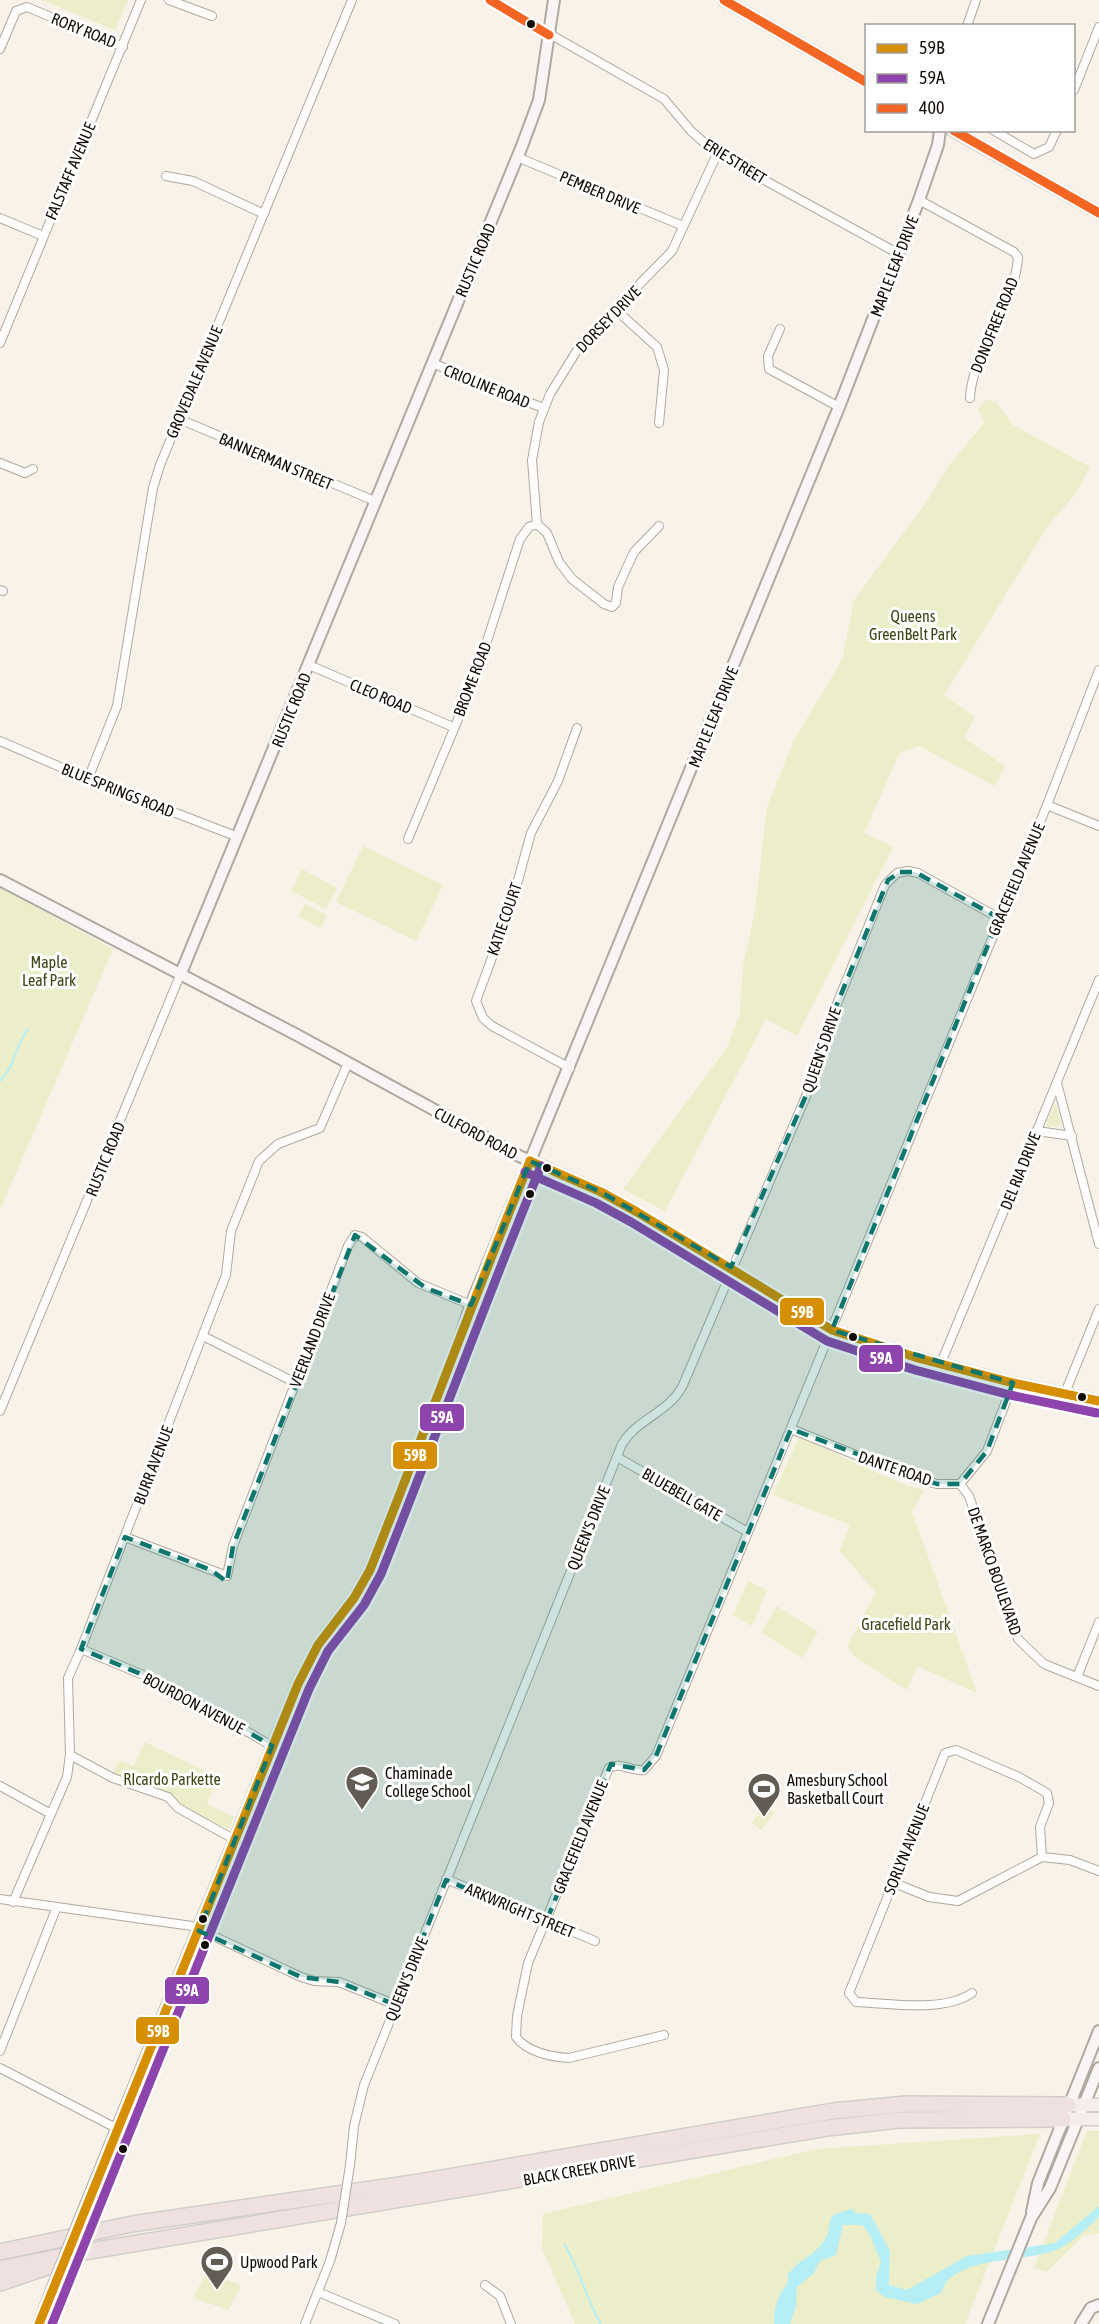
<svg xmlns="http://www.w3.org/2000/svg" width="1099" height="2324" viewBox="0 0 1099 2324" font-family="'Asap Condensed',sans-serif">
<rect width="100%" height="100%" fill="#f8f2e8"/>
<g fill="#ebeec9">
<path d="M42 0H128L115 30Z"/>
<path d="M986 399 997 403 1013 425 1090 467 1076 493 1047 527 944 695 975 717 964 738 1005 766 995 786 919 746 900 752 864 833 893 847 797 1036 766 1019 665 1211 623 1189 727 1047 740 1014 743 966 755 911 767 807 794 740 842 660 854 600 926 503 947 468 985 422 978 410Z"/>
<path d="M363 846 443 885 416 941 336 902Z"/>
<path d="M302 869 337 888 326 909 291 891Z"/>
<path d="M0 888 113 949 0 1210Z"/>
<path d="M305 904 327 915 321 928 298 916Z"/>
<path d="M1055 1103 1062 1125 1048 1127 1046 1124Z"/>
<path d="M799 1437 900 1483 924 1490 912 1512 977 1693 917 1666 907 1690 854 1656 847 1646 876 1593 840 1551 850 1525 773 1495Z"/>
<path d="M748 1581 767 1590 752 1626 733 1615Z"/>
<path d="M777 1606 818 1632 802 1658 761 1632Z"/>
<path d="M145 1742 211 1774 208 1780 214 1786 207 1804 234 1817 229 1829 113 1774 119 1761 134 1766Z"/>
<path d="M766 1806 775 1812 761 1830 752 1823Z"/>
<path d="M1087 2131H1099V2233L1083 2236 1047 2272 1034 2268Z"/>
<path d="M1040 2134 965 2324H575L542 2248 543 2214 816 2149Z"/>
<path d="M206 2273 241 2285 229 2310 193 2298Z"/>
</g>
<path fill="#b5eef5" d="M1099 2206V2217C1083 2231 1070 2246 1050 2252 1019 2262 951 2257 941 2293L917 2304 884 2297 876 2290V2276L881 2262 870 2235 862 2225H843L836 2255 820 2261 813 2274 797 2287 796 2306 790 2324H774C774 2314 775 2306 779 2297 781 2291 787 2286 788 2280 789 2274 785 2277 790 2272 798 2261 813 2255 821 2245 839 2225 816 2216 853 2209L855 2213 870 2214 890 2251 889 2285 907 2290 967 2256 1055 2243Z"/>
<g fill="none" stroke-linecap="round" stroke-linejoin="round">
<g stroke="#b5eef5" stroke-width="2">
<path d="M0 1081C15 1067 15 1045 28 1029"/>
<path d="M564 2244C580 2268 585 2298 601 2324"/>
</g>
<g stroke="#afa99f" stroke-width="10">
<g id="street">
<path d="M169 0 212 16"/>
<path d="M490 0 664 99 691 131 717 154 899 254"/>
<path d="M967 26 976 0"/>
<path d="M0 49 16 11 27 7 123 47"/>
<path d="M1074 90 1099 27"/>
<path d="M993 130 1034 154 1049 147 1057 130"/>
<path d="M517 157 683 226"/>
<path d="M166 176 193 181 264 214"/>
<path d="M919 200 1014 252 1018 257C1016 303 972 351 970 398"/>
<path d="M0 218 43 236"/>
<path d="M615 309 657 347 664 370 659 423"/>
<path d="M780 329 768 356 769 369 839 407"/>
<path d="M0 343 141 0"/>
<path d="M432 363 543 408"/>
<path d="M179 419 375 501"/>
<path d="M0 463 25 473 33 469"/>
<path d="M537 524 532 460 539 422 550 394 581 344 672 251 717 154"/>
<path d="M537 524 547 533 559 562 572 579 604 604 612 607 616 603 618 587 634 552 659 526"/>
<path d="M0 590 3 591"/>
<path d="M309 665 453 727"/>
<path d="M0 741 88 779 238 837"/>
<path d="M88 779 117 706 153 488 160 465 352 0"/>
<path d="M1047 805 1099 826"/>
<path d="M408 839 474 681 520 539 529 527 537 524"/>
<path d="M570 1068 492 1026 483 1018 476 1001 511 906 531 833 558 781 577 728"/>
<path d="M1057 1083 1099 1244"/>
<path d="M1037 1131 1072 1136"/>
<path d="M203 1336 296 1383"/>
<path d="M941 1363 1099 980"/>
<path d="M1065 1393 1099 1309"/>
<path d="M0 1411 181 973"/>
<path d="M791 1429 916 1479 937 1484H960"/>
<path d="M617 1457 746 1531"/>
<path d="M960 1484 969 1496 1018 1639 1044 1664 1099 1686"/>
<path d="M960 1484 987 1451 1013 1383"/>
<path d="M125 1537 227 1576 233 1546 348 1246 355 1235 362 1237 418 1283 471 1305"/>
<path d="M81 1649 167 1685 272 1746"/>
<path d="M1077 1677 1099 1622"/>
<path d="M70 1755 113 1778 168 1797 178 1808 228 1836"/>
<path d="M0 1786 51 1814"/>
<path d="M446 1879 595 1941"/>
<path d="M892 1882 929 1897 958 1901 1042 1857 1070 1860 1099 1871"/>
<path d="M0 1899 192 1926 301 1977 314 1981 339 1982 396 2005"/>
<path d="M13 1902 67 1777 70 1755 68 1678 81 1649 226 1275 231 1231 259 1161 278 1144 320 1128 348 1063"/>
<path d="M972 1993C943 2013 889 2003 856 2002L849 1993 945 1753 956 1750 1019 1777 1047 1793 1049 1803 1040 1827 1042 1857"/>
<path d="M664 2035 569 2058C551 2057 527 2052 516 2037L517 2016 528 1963 609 1768C620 1761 632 1772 644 1770L656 1756 1047 805 1099 670"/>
<path d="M0 2051 56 1909"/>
<path d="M0 2068 118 2129"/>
<path d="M350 2165 354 2126 364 2085 622 1444C638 1418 670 1412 683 1385L818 1068 828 1026 885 885 897 873 908 871 918 873 999 918"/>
<path d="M485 2285 500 2296 511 2324"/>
<path d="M318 2292 395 2324"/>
<path d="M305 2324 330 2261 341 2223"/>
</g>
</g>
<g stroke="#afa99f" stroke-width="14">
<g id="secondary">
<path d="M724 0 866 82"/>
<path d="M952 130 1099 213"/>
<path d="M0 880 297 1035 519 1156 601 1192 832 1330 918 1358 1013 1383 1099 1401"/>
<path d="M181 973 522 146 539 100 554 0"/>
<path d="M84 2210 298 1684 318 1645 354 1598 370 1570 452 1362 471 1305 839 407 919 200 938 145 940 130"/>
<path d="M1032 2212 1038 2183 1099 2031"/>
<path d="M39 2324 54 2285"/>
<path d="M988 2324 1031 2218 1050 2188 1099 2068"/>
<path d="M1081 2324 1091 2308 1099 2305"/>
</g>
</g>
<g stroke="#d2ceca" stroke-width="15">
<g id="primary">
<path d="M1068 2105H1099"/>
<path d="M1063 2119H1099"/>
</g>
</g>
<g stroke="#d2ceca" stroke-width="18">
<g id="highway">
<path d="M0 2252 132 2224 413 2183 833 2111 906 2104 1068 2105"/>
<path d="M0 2269 84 2252 827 2128 899 2120 1063 2119"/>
<path d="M0 2283 62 2262"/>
</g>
</g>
<use href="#street" stroke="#fefdfc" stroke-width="8"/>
<use href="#secondary" stroke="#faf5f4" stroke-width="10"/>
<use href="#primary" stroke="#f5edec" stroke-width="12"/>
<use href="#highway" stroke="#f0e1e1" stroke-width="15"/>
<g stroke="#afa99f" stroke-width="10" stroke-linecap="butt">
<path id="street-bridge" d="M341 2223 350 2165"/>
</g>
<g stroke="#afa99f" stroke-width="14" stroke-linecap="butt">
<path id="secondary-bridge" d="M54 2285 84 2210"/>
</g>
<use href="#street-bridge" stroke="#fefdfc" stroke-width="8"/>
<use href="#secondary-bridge" stroke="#faf5f4" stroke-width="10"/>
<g stroke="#fff" stroke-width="14">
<g id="bus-1">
<path d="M530 1161 601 1192 637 1212 832 1330 918 1358 1013 1383 1099 1401"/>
<path d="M39 2324 298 1684 318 1645 354 1598 370 1570C424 1434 474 1297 530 1161"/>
</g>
</g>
<g stroke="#fff" stroke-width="14">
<g id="bus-2">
<path d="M525 1172 596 1203 631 1222 827 1341 915 1370 1010 1395 1097 1413"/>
<path d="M52 2324 309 1689 328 1651 364 1605 381 1574C435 1438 486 1301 541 1166"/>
</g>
</g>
<g stroke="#fff" stroke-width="14">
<g id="bus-3">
<path d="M490 0 549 35"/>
<path d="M724 0 866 82"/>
<path d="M953 130 1099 213"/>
</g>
</g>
<use href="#bus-1" stroke="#d58f01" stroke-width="9"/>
<use href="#bus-2" stroke="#8e44ad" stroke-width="9"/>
<use href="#bus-3" stroke="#f26522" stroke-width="9"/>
</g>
<path fill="#0f766e" fill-opacity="0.2" stroke="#0f766e" stroke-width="4.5" stroke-dasharray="12 8" stroke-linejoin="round" d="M900 872H915L999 918 832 1330 1013 1383 987 1451 960 1484H937L791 1429 656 1756 644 1770 611 1764 546 1922 446 1880 396 2005 339 1982 301 1977 199 1931 272 1746 167 1685 81 1649 125 1537 211 1570 227 1582 233 1546 355 1235 426 1288 471 1305 530 1161 601 1192 731 1267 818 1068 828 1026 888 880Z"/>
<defs>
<g id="school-pin" transform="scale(1.725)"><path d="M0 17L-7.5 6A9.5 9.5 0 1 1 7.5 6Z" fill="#635c54" stroke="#fff"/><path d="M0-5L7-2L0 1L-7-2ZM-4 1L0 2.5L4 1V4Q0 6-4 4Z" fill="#fff"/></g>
<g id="stadium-pin" transform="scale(1.725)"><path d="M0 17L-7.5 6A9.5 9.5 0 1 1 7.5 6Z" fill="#635c54" stroke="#fff"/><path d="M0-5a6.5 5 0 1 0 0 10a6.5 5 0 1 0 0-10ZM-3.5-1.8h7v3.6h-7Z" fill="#fff"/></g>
</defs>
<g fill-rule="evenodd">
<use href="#school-pin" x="362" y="1782"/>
<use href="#stadium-pin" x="764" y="1789"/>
<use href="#stadium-pin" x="217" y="2262"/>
</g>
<g fill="#130c04" stroke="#fff" stroke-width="2">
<circle cx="531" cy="24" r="5"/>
<circle cx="547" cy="1168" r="5"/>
<circle cx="530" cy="1194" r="5"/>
<circle cx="853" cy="1337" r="5"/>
<circle cx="1082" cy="1397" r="5"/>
<circle cx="203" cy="1919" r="5"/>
<circle cx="205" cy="1945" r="5"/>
<circle cx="123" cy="2149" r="5"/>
</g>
<g text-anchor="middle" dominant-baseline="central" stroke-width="6" stroke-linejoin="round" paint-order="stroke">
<g font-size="16" fill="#130c04" stroke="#fff">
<text transform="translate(84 30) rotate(22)">RORY ROAD</text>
<text transform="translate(735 161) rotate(32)">ERIE STREET</text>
<text transform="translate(70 171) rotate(-67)">FALSTAFF AVENUE</text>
<text transform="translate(600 192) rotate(23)">PEMBER DRIVE</text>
<text transform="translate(475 260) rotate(-67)">RUSTIC ROAD</text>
<text transform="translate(894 266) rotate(-69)">MAPLE LEAF DRIVE</text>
<text transform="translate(608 319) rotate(-46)">DORSEY DRIVE</text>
<text transform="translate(994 325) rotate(-68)">DONOFREE ROAD</text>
<text transform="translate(194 382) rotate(-67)">GROVEDALE AVENUE</text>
<text transform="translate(487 386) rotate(22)">CRIOLINE ROAD</text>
<text transform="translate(276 461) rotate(23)">BANNERMAN STREET</text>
<text transform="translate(472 679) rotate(-69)">BROME ROAD</text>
<text transform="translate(381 696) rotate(23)">CLEO ROAD</text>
<text transform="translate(291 710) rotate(-68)">RUSTIC ROAD</text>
<text transform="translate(713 717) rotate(-68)">MAPLE LEAF DRIVE</text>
<text transform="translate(118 790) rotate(22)">BLUE SPRINGS ROAD</text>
<text transform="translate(1016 879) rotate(-67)">GRACEFIELD AVENUE</text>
<text transform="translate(504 919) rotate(-71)">KATIE COURT</text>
<text transform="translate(821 1050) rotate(-71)">QUEEN'S DRIVE</text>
<text transform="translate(476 1133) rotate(28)">CULFORD ROAD</text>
<text transform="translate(105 1159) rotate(-68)">RUSTIC ROAD</text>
<text transform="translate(1020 1171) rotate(-68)">DEL RIA DRIVE</text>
<text transform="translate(312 1340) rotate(-69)">VEERLAND DRIVE</text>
<text transform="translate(153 1465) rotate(-69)">BURR AVENUE</text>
<text transform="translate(895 1468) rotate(19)">DANTE ROAD</text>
<text transform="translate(682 1494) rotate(30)">BLUEBELL GATE</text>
<text transform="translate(588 1528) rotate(-68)">QUEEN'S DRIVE</text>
<text transform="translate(995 1571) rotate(71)">DE MARCO BOULEVARD</text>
<text transform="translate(194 1703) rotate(28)">BOURDON AVENUE</text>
<text transform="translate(580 1837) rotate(-68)">GRACEFIELD AVENUE</text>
<text transform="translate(906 1849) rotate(-68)">SORLYN AVENUE</text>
<text transform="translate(520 1910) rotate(23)">ARKWRIGHT STREET</text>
<text transform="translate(406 1979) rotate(-68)">QUEEN'S DRIVE</text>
<text transform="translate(579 2170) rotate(-10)">BLACK CREEK DRIVE</text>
</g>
<g font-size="16" fill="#3f4415" stroke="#fff">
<text x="913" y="616">Queens<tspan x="913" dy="18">GreenBelt Park</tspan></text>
<text x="49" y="962">Maple<tspan x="49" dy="18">Leaf Park</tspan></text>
<text x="906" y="1624">Gracefield Park</text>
<text x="172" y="1779">RIcardo Parkette</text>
</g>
<g font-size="16" fill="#130c04" stroke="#fff" text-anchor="start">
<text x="385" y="1773">Chaminade<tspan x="385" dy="18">College School</tspan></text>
<text x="787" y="1780">Amesbury School<tspan x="787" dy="18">Basketball Court</tspan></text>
<text x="240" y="2262">Upwood Park</text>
</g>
</g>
<g stroke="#fff" stroke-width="2">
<rect x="779" y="1297" width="46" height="29" rx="6" fill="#d58f01"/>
<rect x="858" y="1344" width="46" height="29" rx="6" fill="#8e44ad"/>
<rect x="419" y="1403" width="46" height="29" rx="6" fill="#8e44ad"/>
<rect x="392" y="1441" width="46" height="29" rx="6" fill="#d58f01"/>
<rect x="164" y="1976" width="46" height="29" rx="6" fill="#8e44ad"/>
<rect x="135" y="2016" width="45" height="29" rx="6" fill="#d58f01"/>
</g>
<g font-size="16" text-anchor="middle" font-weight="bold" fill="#fff">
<text x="802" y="1318">59B</text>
<text x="881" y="1364">59A</text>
<text x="442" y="1423">59A</text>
<text x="415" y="1461">59B</text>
<text x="187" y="1996">59A</text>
<text x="158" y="2037">59B</text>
</g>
<rect x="865" y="24" width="210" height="108" fill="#ffffff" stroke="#a19e9b" stroke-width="1.5"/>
<rect x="877" y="44" width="30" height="9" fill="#d58f01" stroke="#a19e9b" stroke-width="1.5"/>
<text x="919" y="54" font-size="18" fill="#130c04">59B</text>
<rect x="877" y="74" width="30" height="9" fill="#8e44ad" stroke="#a19e9b" stroke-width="1.5"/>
<text x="919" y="84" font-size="18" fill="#130c04">59A</text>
<rect x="877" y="104" width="30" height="9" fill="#f26522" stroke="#a19e9b" stroke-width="1.5"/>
<text x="919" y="114" font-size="18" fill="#130c04">400</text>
</svg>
